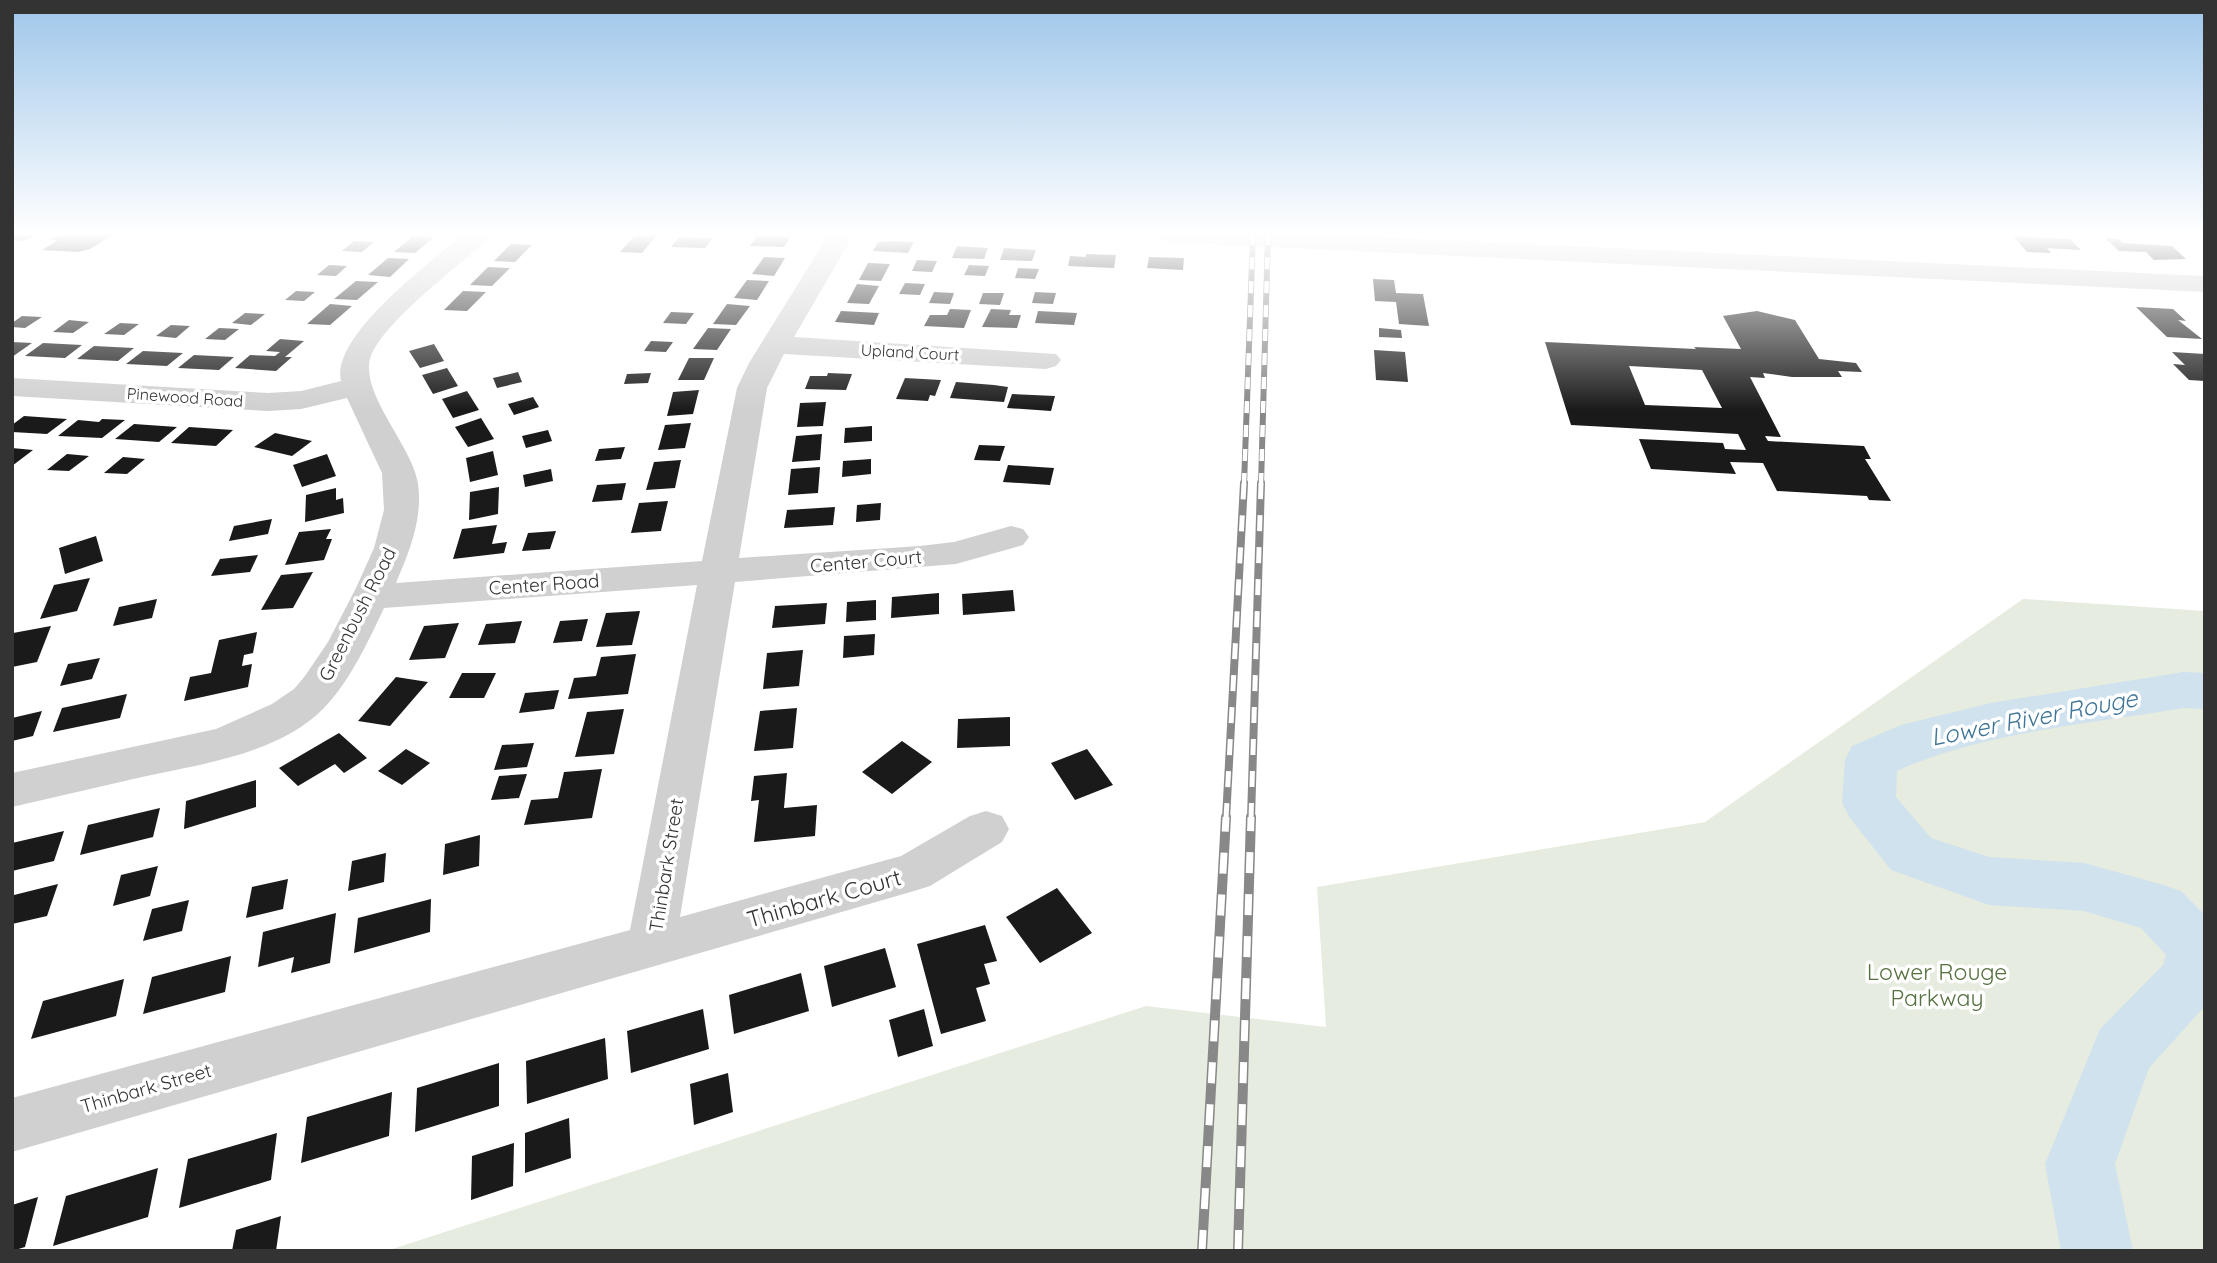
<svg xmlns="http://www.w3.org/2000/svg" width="2217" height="1263" viewBox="0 0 2217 1263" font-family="Quicksand,sans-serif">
<rect width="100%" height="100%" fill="#fff"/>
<path fill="#e6ecdf" d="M2023 599 2205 611V1251H386L1146 1006 1326 1027 1317 887 1705 822Z"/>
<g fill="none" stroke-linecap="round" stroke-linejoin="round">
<path fill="#cfe2ee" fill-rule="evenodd" d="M2183 672 2205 673V709L2183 708C2090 724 1982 732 1897 771L1896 797 1931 838 1989 857 2084 863 2160 884 2181 891 2205 915V1006L2149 1068 2115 1164 2133 1251H2061L2045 1164 2100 1029 2163 965 2166 955 2141 928 2084 911 1989 905 1891 870 1850 818 1842 803 1845 760 1852 746 1901 725 1991 703Z"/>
</g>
<g fill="#1a1a1a" fill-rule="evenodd">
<path d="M12 234H36L24 241 12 240Z"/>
<path d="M60 234H114L90 249 78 252 42 250 58 240H49Z"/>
<path d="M636 234 657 235 642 253 620 252Z"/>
<path d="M413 236 434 237 415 253 394 252Z"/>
<path d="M757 236 790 237 784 247 750 246Z"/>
<path d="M2013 236 2070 239 2081 250 2047 248 2051 253 2027 252Z"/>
<path d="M679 237 713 238 705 248 671 247Z"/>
<path d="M2105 238 2118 239 2123 243 2172 246 2186 259 2154 260 2146 252 2119 251Z"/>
<path d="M354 241 374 242 362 252 342 251Z"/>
<path d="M894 241 914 242 908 253 873 251 878 242Z"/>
<path d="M511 244 532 245 515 262 494 261Z"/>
<path d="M957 246 988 248 984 259 952 258Z"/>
<path d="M1004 248 1036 250 1032 261 1000 260Z"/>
<path d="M1086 254 1116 255 1114 268 1068 266 1070 256 1086 257Z"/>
<path d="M764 257 785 258 774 276 752 274Z"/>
<path d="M1149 257 1184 258 1183 270 1147 268Z"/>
<path d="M388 258 409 259 390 277 368 275Z"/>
<path d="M917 260 937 261 932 272 912 271Z"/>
<path d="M868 263 890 264 881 281 859 280Z"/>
<path d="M329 265 347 266 336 276 317 275Z"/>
<path d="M969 265 989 266 985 276 964 275Z"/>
<path d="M488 267 510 268 492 286 470 285Z"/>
<path d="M1018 268 1039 269 1035 279 1015 278Z"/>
<path d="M1373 279 1394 280 1396 293 1423 294 1429 326 1399 324 1396 302 1375 301Z"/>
<path d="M747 280 769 281 757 300 734 298Z"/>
<path d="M356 281 378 282 357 300 334 299Z"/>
<path d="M905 283 925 284 920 295 899 294Z"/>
<path d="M857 284 879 286 869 304 847 303Z"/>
<path d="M296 291 315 292 304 301 285 300Z"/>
<path d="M463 291 486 292 467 311 444 310Z"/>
<path d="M934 292 954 293 950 304 929 303Z"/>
<path d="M1035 292 1056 293 1053 304 1032 303Z"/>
<path d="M983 293H1004L1000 305 979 304Z"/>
<path d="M330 304 352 306 330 325 307 324Z"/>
<path d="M727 304 750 306 736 325 713 324Z"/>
<path d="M2136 307 2173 309 2186 321 2178 320 2202 339 2167 337Z"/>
<path d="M950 309 971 310 964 328 924 326 930 315H947Z"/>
<path d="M991 309 1011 310 1009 315H1021L1017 328 982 327Z"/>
<path d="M841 311 879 313 874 325 835 322Z"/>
<path d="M1038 311 1077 313 1074 325 1035 323Z"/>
<path d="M1757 311 1795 320 1819 359 1856 363 1862 372 1838 371 1842 377H1792L1763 373 1765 378 1750 377 1781 437 1765 436 1768 441 1864 446 1871 459H1865L1891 501 1869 500 1867 496 1777 491 1763 463 1730 462 1736 474 1651 469 1639 439 1723 443 1725 449 1746 450 1738 434 1571 425 1545 342 1696 349 1694 347 1741 349 1723 316ZM1629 366 1702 370 1722 408 1645 405Z"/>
<path d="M671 312 694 313 686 324 663 323Z"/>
<path d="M245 313 265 314 251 325 232 323Z"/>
<path d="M22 316 42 317 25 328 12 327V323Z"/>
<path d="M69 320 89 322 73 333 53 332Z"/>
<path d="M120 323 139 324 124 335 104 334Z"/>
<path d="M171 325 190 326 176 338 156 336Z"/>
<path d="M219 328 239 329 225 340 205 339Z"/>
<path d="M708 328 731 329 717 350 693 349Z"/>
<path d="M1379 328 1401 330 1402 338 1379 337Z"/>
<path d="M280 339 304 341 285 357H292L276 371 235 368 250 355 275 356 280 352 266 351Z"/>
<path d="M651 341 673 342 666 352 644 351Z"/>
<path d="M12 342 32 343 12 357Z"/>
<path d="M43 343 82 345 65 358 25 356Z"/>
<path d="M434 344 444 361 420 368 409 351Z"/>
<path d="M94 346 134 348 118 361 77 359Z"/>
<path d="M1374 350 1405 352 1408 382 1376 380Z"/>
<path d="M143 351 183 353 167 366 126 364Z"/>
<path d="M2172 352 2205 354V381L2189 380 2173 364 2185 365Z"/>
<path d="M194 355 234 357 219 370 178 368Z"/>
<path d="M689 358H714L704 380H678Z"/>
<path d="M447 368 458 386 433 394 422 375Z"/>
<path d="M518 372 522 382 497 388 493 378Z"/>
<path d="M651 373 648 383 624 384 627 374Z"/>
<path d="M828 373 852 374 846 390 805 389 810 376H827Z"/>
<path d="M905 378 941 380 935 396 930 395 928 401 896 399Z"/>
<path d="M956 382 994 385 1008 387 1004 402 950 398Z"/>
<path d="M699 390 693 414 667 416 673 392Z"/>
<path d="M467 391 479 410 453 418 442 399Z"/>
<path d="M1012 394 1055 396 1051 411 1007 408Z"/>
<path d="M533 397 539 407 514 415 508 404Z"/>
<path d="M826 402 823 426 797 427 800 403Z"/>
<path d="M24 416 67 419 47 434 12 432V425Z"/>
<path d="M481 418 494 439 468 447 455 427Z"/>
<path d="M102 419 125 420 102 438 58 436 78 420 99 422Z"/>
<path d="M691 423 685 448 658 450 665 425Z"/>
<path d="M134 424 177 427 159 442 115 439Z"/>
<path d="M872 426V441L844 443 845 428Z"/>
<path d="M189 427 233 430 216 446 171 443Z"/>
<path d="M548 430 552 441 526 448 522 436Z"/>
<path d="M275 433 312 441 292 456 254 447Z"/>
<path d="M822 434 820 460 792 462 796 436Z"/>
<path d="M979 445 1005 446 1000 461 974 460Z"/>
<path d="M625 447 621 459 595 461 599 449Z"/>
<path d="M12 448 33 450 12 466Z"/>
<path d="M493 451 498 475 470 482 466 458Z"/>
<path d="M67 454 89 456 69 471 47 470Z"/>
<path d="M327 454 336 476 302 487 293 465Z"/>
<path d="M123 457 145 459 127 474 104 473Z"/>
<path d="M871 459V474L842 477 843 461Z"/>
<path d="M681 460 675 488 646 490 654 462Z"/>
<path d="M1008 465 1054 468 1050 485 1003 482Z"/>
<path d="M820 467 818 493 788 495 791 469Z"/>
<path d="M551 469 553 481 525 487 523 475Z"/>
<path d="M626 483 622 500 592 502 597 485Z"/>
<path d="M499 487 498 514 469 520 470 492Z"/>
<path d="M336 488V500L343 498 344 513 305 522 306 495Z"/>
<path d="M668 501 661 531 631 533 639 503Z"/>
<path d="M881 503 880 520 856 522 857 505Z"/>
<path d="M835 507 833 525 784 528 787 510Z"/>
<path d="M272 519 268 534 229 541 234 526Z"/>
<path d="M497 525 492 544 507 542 504 553 453 559 462 529Z"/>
<path d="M331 529 326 539H332L324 560 285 565 299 532Z"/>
<path d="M556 531 550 549 522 551 528 533Z"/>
<path d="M96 536 103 561 65 574 59 548Z"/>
<path d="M258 555 250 572 211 576 220 559Z"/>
<path d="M313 572 293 608 261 610 281 575Z"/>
<path d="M90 578 77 611 40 619 54 585Z"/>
<path d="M1013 590 1015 611 963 615 962 594Z"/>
<path d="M939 593V614L891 618 892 597Z"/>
<path d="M157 599 152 618 113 626 119 607Z"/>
<path d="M876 600V620L846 622 847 602Z"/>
<path d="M827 603 825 624 772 628 775 606Z"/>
<path d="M640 611 632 645 596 647 606 613Z"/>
<path d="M588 619 582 641 553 643 560 621Z"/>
<path d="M522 621 515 643 478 645 486 624Z"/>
<path d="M459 623 445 658 409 660 424 626Z"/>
<path d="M51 626 37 662 12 667 13 633Z"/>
<path d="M257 632 253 653 244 655 242 666 252 664 248 687 184 701 190 677 211 673 219 640Z"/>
<path d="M875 634 874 655 843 658 844 636Z"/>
<path d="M803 650 799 686 763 689 767 653Z"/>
<path d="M636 654 628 694 568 699 574 678 596 676 601 657Z"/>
<path d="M100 658 92 679 60 686 68 664Z"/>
<path d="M462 673H496L484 698H449Z"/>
<path d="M396 677 428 682 390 726 358 721Z"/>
<path d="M559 690 554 709 519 713 525 693Z"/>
<path d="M127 694 120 718 53 732 62 708Z"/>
<path d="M797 708 793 748 754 751 760 711Z"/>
<path d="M624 709 614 754 575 757 587 712Z"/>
<path d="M42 711 33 736 12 741V718Z"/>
<path d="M1010 717V746L957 748 958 719Z"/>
<path d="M339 733 367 758 344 773 335 764 298 786 279 768Z"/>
<path d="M902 741 932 762 892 794 862 772Z"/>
<path d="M534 743 527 767 494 770 502 745Z"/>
<path d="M406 749 430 763 402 785 378 771Z"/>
<path d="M1087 749 1113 785 1075 800 1051 763Z"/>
<path d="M602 769 592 818 524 825 531 800 558 798 564 772Z"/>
<path d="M787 773 784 808 817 805 815 836 754 842 759 800 751 801 754 776Z"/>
<path d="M527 774 519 798 491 800 499 776Z"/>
<path d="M256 780V807L184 829 186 801Z"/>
<path d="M160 808 153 837 80 855 88 825Z"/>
<path d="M64 831 54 861 12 871V843Z"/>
<path d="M480 835 479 866 443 875 445 844Z"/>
<path d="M386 853 384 882 348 891 352 861Z"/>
<path d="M158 866 150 896 113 906 121 875Z"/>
<path d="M288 879 283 909 246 918 252 887Z"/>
<path d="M58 884 47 916 12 924 14 895Z"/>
<path d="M1057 888 1092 933 1040 963 1006 917Z"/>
<path d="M431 899 430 932 354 953 358 918Z"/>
<path d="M189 900 182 931 143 941 152 909Z"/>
<path d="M336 913 330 963 291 973 294 957 258 967 263 932Z"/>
<path d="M985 925 997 961 984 964 990 984 976 988 986 1021 941 1034 917 944Z"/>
<path d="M885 948 896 987 832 1007 824 966Z"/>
<path d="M231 956 225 992 143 1014 152 977Z"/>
<path d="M801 973 809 1011 734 1034 729 995Z"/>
<path d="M124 979 116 1016 31 1039 43 1001Z"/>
<path d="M703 1009 709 1049 631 1073 627 1031Z"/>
<path d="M924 1009 933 1046 898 1057 889 1020Z"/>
<path d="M605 1038 608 1079 527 1104 526 1061Z"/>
<path d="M499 1063V1106L415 1132 417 1088Z"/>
<path d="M728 1073 733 1112 694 1125 690 1084Z"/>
<path d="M392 1092 389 1136 301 1163 307 1117Z"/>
<path d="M569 1118 571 1158 525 1173V1133Z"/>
<path d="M277 1133 271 1180 179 1208 188 1159Z"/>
<path d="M514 1143 513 1186 471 1200 472 1156Z"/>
<path d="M158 1168 148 1217 53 1246 66 1196Z"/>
<path d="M38 1197 25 1247 12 1251V1205Z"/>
<path d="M281 1216 276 1251H232L236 1230Z"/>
</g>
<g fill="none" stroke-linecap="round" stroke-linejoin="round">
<g fill="#d0d0d0" fill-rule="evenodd">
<path d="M464 234H492C484 246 471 254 460 263 433 287 391 319 373 351 353 388 413 445 418 484 423 519 409 552 396 583L702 561 737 388 749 363 829 234H854L794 337 1056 354 1061 360 1056 366 1046 369 784 354 767 388 739 558 920 546 954 542 1011 526 1023 529 1029 537 1023 545 956 564 735 582 680 917 901 856 970 816 986 811 1002 816 1009 829 1002 842 930 886 914 891 12 1152V1098L630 930 697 585 384 608C368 642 350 681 324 708 279 754 201 764 142 777 99 787 55 797 12 807V773L216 729 272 704 294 689 305 676 328 642 356 588 374 548 384 510 382 473 347 398 301 409 268 411 12 396V378L268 393 301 391 341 381C330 336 432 261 464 234Z"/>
<path d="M1155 234H1318L2205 276V292L1167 242 1158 239Z"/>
</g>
<g stroke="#888" stroke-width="6">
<g id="rail-far2">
<path d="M1244 485 1253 234"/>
<path d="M1261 485 1268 234"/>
</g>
</g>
<g stroke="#888" stroke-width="8">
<g id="rail-far1">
<path d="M1226 819 1244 483"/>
<path d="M1251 819 1261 483"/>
</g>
</g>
<g stroke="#888" stroke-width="10">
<g id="rail">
<path d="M1202 1251 1226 817"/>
<path d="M1238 1251 1251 817"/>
</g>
</g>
<use href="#rail-far2" stroke="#fff" stroke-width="4.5" stroke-dasharray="12" stroke-linecap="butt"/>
<use href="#rail-far1" stroke="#fff" stroke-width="5" stroke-dasharray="16" stroke-linecap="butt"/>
<use href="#rail" stroke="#fff" stroke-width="7" stroke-dasharray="21" stroke-linecap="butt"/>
</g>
<linearGradient id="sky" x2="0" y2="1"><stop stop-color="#9ec6ea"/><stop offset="0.57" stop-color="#fff"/><stop offset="1" stop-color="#fff" stop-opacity="0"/></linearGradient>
<rect width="2217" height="410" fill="url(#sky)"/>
<g text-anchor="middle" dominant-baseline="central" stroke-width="7" stroke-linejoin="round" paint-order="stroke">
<g font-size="16" fill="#333" stroke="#fff">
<text transform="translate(910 352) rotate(3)">Upland Court</text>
<text transform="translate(185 397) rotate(4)">Pinewood Road</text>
</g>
<g font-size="19" fill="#333" stroke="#fff">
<text transform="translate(866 561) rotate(-5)">Center Court</text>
<text transform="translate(544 584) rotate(-4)">Center Road</text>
<text transform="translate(357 614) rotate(-63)">Greenbush Road</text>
<text transform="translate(666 865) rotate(-81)">Thinbark Street</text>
<text transform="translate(146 1088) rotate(-16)">Thinbark Street</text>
</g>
<g font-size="23" fill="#333" stroke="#fff">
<text transform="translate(824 898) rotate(-16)">Thinbark Court</text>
</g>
<g font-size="23" fill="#56703f" stroke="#fff">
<text x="1937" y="971">Lower Rouge<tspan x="1937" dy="26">Parkway</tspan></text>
</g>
<g font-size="24" font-style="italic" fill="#3f7597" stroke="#fff">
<text transform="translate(2034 717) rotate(-11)">Lower River Rouge</text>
</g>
</g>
<rect width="2217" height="1263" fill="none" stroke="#333333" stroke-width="28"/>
</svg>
